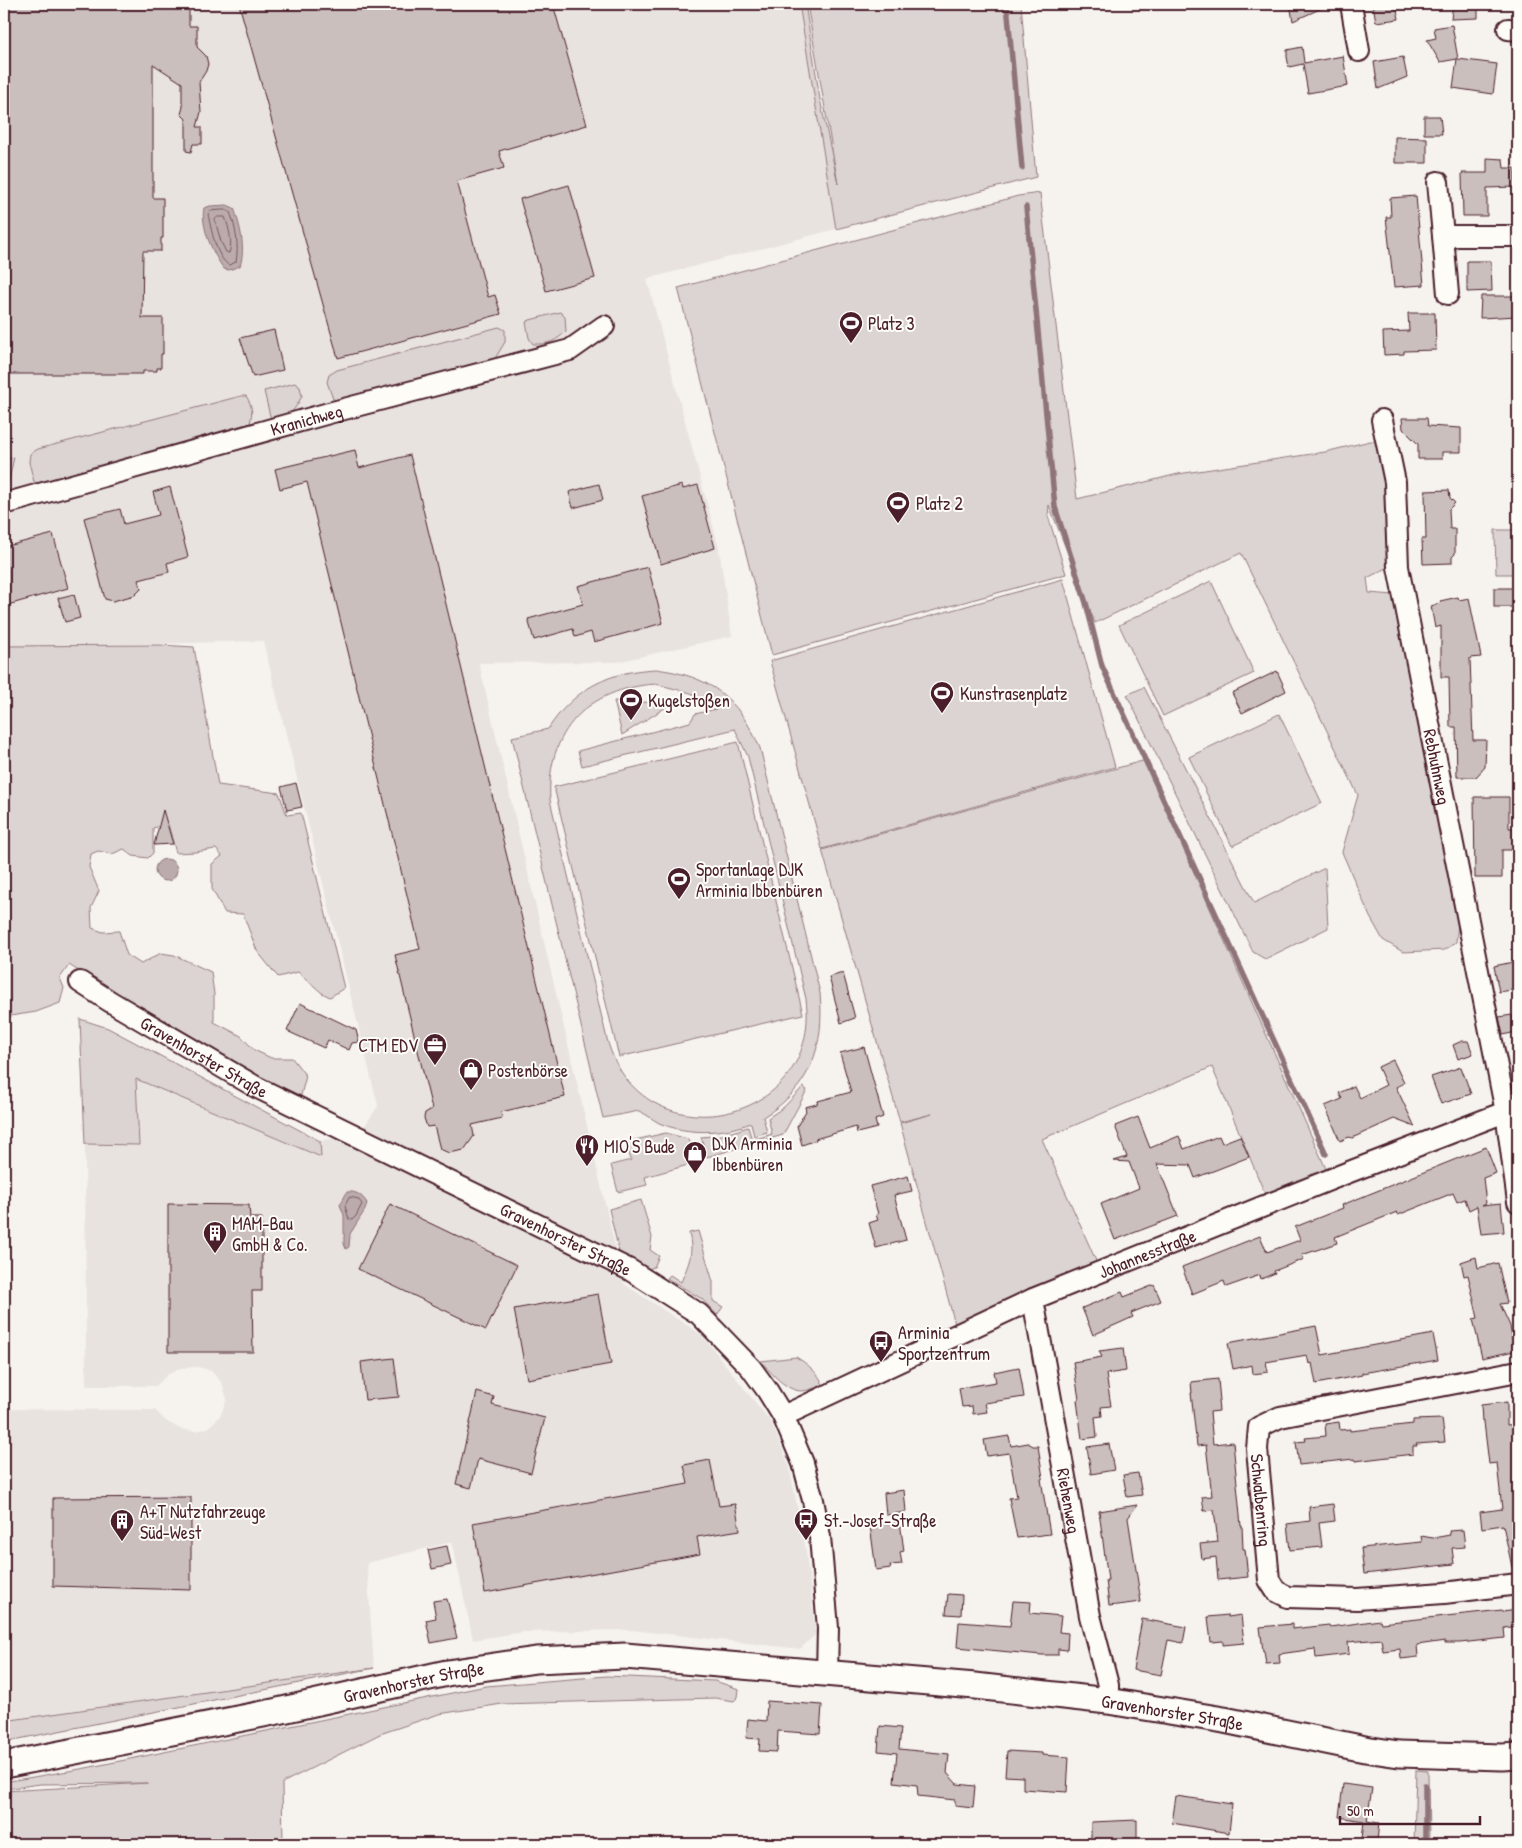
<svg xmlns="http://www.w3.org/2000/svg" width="1522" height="1848" viewBox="0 0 1522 1848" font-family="'Patrick Hand',sans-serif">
<rect width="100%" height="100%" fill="#f6f3ef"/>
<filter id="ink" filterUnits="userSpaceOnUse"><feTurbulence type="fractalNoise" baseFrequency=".02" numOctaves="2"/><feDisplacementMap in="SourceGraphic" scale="10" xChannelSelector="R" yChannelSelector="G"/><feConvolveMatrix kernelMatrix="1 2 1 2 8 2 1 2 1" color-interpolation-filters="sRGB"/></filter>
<g filter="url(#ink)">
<path fill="#e9e3e0" d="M4 4H799L836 229 647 279 719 548 732 636 617 662 479 663 624 1284 702 1335 771 1422 789 1465 806 1551 816 1634 800 1649 631 1630 524 1632 473 1640 452 1542 367 1563 374 1668 4 1721V1409L155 1410 166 1421 180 1429 196 1431 208 1428 220 1416 227 1399 222 1383 211 1371 198 1367 182 1368 167 1375 156 1386H86L85 1144 139 1145 136 1079 320 1157V1141L360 1133 378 1106 263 641 4 648Z"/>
<g fill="#dcd4d2" stroke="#937a7e" fill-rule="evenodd">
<path d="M799 4H805L820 99 838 184 807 4H1021L1036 177 836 229Z"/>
<path d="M1040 193 1077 499 1178 474 1325 452 1370 441 1381 442 1387 486 1389 567 1367 578 1369 593 1394 595 1460 907 1456 942 1445 950 1403 952 1383 940 1370 917 1342 852 1358 795 1241 553 1095 623 1049 505 1048 516 1066 574 772 655 678 288 1018 196Z"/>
<path d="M560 312 565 317 566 331C557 341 547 345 533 344L529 338 526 322 530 320Z"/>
<path d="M499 327 505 330V342L491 365 344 403 333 399 327 382 329 375 337 370Z"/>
<path d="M295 383 300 387 302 396C294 411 291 416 274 420L270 416 264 391Z"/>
<path d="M241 396H246C252 405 253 412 250 423L245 426 62 478 40 483 34 482 29 462 30 454 38 449Z"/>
<path d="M14 457 8 485 4 491V460Z"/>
<path d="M1495 530H1518V574H1496Z"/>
<path d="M1063 579 1115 767 822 849 770 661Z"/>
<path d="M1211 581 1254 673 1163 716 1119 625Z"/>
<path d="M160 645 194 647 218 785 279 793 287 815 301 813 344 988 330 997 322 993 298 972 278 977 257 951 243 914 225 913 212 889V864L222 856 216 849 195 852 176 853 168 824 153 828V853L148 858 133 856 124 849 112 854 98 851 91 854 89 867 99 891 91 908 92 928 103 932 119 931 127 955 141 964 161 953 174 955 211 972 214 994V1022L241 1036 254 1050 271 1058H292L306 1076 300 1099 259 1084 69 965 60 978 64 988 60 1003 36 1012 4 1017V646Z"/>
<path d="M656 669C711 676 738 698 760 748L820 993C825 1046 811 1088 763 1117L767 1132 754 1136 751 1123C722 1134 688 1135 659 1123 652 1119 646 1114 639 1111L603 1118 512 737 548 729C574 689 609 671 656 669ZM656 684 691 693 716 709 695 714 690 722 578 751 582 766 735 729 748 757 806 999C823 1126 640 1163 607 1039L550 800C546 731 588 688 656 684Z"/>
<path d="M1144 687 1254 903 1325 868 1328 928 1265 959 1253 952 1127 695Z"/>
<path d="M671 699 675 703 673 706H668L622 735 614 701 667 703Z"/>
<path d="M1279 714 1322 803 1232 846 1189 757Z"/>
<path d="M738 742 803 1014 619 1057 554 787Z"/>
<path d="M1146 760 1155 785 1327 1171 1265 1194 1212 1067 1042 1139 1097 1263 955 1324 900 1123 932 1114 900 1122 822 850Z"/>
<path d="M80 1019 108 1028 320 1141 321 1157 136 1079 139 1145 85 1144Z"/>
<path d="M803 1087 807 1090 783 1135 707 1157 701 1137 722 1135 748 1127 752 1140 772 1134 768 1118 784 1107Z"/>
<path d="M666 1133 688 1139 695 1163 645 1177 647 1185 618 1192 611 1165 631 1160 626 1142Z"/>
<path d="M641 1200 652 1237 650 1250 659 1256 654 1267 648 1269 619 1252 609 1209Z"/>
<path d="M698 1231 713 1282V1301L723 1307 717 1315 702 1299 667 1278 670 1275 681 1282C689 1263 694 1254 689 1233Z"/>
<path d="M796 1357C805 1362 820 1374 823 1385 817 1387 810 1390 803 1391 787 1392 771 1373 761 1361Z"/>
<path d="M374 1668 4 1742V1721Z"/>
<path d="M607 1676 715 1681 739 1689 738 1697 734 1701 715 1698 502 1704 439 1714 380 1734 282 1783 283 1844H4V1791L148 1783 40 1784 4 1789V1782L86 1768 486 1686Z"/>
<path d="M1416 1770 1428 1771 1429 1844H1414Z"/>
</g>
<g fill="#bbabac" stroke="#8e7378">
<path d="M227 205 234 208C240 225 246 248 240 266L229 270 224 269C213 255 200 225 204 208L210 206Z"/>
<circle cx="166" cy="870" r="11"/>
<path d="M347 1192C356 1191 362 1195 367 1203L365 1210 350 1234 349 1247 346 1249 344 1244V1215L340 1205Z"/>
</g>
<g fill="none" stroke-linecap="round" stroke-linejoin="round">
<g stroke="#77575f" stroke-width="1">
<path d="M225 210 230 212C236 228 239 246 236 262L229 265C216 258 211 228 208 214L211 211Z"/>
<path d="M218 217H225C229 227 233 244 229 253L226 252 221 242 215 220Z"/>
<path d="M350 1197 358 1199 362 1204 356 1216 352 1220 349 1219 345 1206Z"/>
</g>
<g stroke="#8e7378" stroke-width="5.5">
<path d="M1007 4 1022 168"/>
<path d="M1026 207 1055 507 1086 603 1102 666 1326 1154"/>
<path d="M1425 1844V1785"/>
</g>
</g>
<g fill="#cbbfbe" stroke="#4a1f2b">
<path d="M4 4H189V26H197V47L206 56 208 64 206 71 199 82 201 112 197 127H202V144H193L191 152 186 151V119L181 114 183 107 182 102V83L153 64V198H163V238H161V251H143L142 318H163V354H161V368H157V371H143V374H4Z"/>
<path d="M239 4H553L587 125 499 151 504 168 457 181 488 297 495 295 501 314 338 358Z"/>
<path d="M1290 4H1331L1293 21Z"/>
<path d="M1373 4H1396L1399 19 1376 22Z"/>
<path d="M1453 4H1478V18L1451 19Z"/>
<path d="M1452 25 1458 59 1497 64 1493 94 1453 88 1457 59 1440 62 1427 40 1436 38 1434 28Z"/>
<path d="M1302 47 1304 63 1343 56 1348 86 1308 93 1303 64 1289 67 1287 57V50Z"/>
<path d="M1403 57 1407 77 1378 89 1374 62Z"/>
<path d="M1424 116H1440L1442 134H1424Z"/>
<path d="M1395 137 1427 138V163H1395Z"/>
<path d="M1487 158 1503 159 1504 168H1515V187L1487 188V216H1463L1462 173H1487Z"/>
<path d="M569 185 595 278 546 291 520 199Z"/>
<path d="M1416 196 1424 285 1394 287 1386 217H1391L1390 198Z"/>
<path d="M1467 261H1491L1492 291 1467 292Z"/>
<path d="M1481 296H1518V316L1480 318Z"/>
<path d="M1408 313H1435L1436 350 1404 351V354L1384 355 1383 332 1409 331Z"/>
<path d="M274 330 283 370 253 377 240 338Z"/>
<path d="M1402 418H1427L1428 426 1461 428V452H1442V459H1418V444L1403 429Z"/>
<path d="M355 450 359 468 410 455 565 1097 501 1112 502 1118 472 1125 474 1136 464 1150 449 1153 440 1149 434 1126 427 1127 424 1118 425 1113 432 1109 395 955 420 949 307 482 280 489 275 469Z"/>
<path d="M599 484 603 500 573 508 569 492Z"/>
<path d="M682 485 683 489 698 485 715 548 661 564 642 496Z"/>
<path d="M170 487 188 557 167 563 169 572 139 580 141 589 135 595 113 601 105 599 84 518 120 509 124 524 159 515 153 492Z"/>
<path d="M1449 490 1450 498 1455 503 1449 509 1450 529H1455V554L1452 557V563L1423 564 1422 539H1426L1425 491Z"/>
<path d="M53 534 68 588 4 606V547Z"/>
<path d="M648 567 663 623 594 642 591 632 575 637 573 629 534 640 528 619 583 604 578 586Z"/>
<rect x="1494" y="588" width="24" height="19"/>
<path d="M74 594 80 618 65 622 58 598Z"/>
<path d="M1458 597 1459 600 1469 598 1481 657 1470 658 1473 740H1486L1485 767 1476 777H1457L1456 727H1450L1449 677H1441V626L1435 628 1431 606 1441 603 1440 601Z"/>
<path d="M1277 671 1286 691 1242 713 1232 693Z"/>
<path d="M296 783 302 807 287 810 281 787Z"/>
<path d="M1474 797H1509V828H1514V850H1502V878H1475Z"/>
<path d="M163 810 173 844 154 845Z"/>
<path d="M1518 961V989L1499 992 1494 966Z"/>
<path d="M843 973 855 1018 841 1023 829 977Z"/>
<path d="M300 1003 356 1030 359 1042 352 1043 349 1050 328 1040 324 1048 287 1031Z"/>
<path d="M1512 1015 1516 1032 1503 1035 1499 1017Z"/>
<path d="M1462 1041H1468L1473 1054 1458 1059 1453 1045Z"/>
<path d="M864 1047 883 1117 875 1120 877 1128 857 1133 856 1127 815 1139 816 1140 802 1145 797 1126 806 1111 805 1107 817 1104 818 1101 851 1092 840 1053Z"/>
<path d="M1393 1060 1404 1083 1396 1087 1415 1127 1394 1119 1352 1138 1349 1137 1340 1141 1325 1106 1342 1099 1339 1093 1354 1086 1360 1098 1386 1085 1378 1067Z"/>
<path d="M1461 1067 1471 1094 1441 1104 1431 1077Z"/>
<path d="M1138 1117 1150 1148 1179 1136 1184 1149 1219 1136 1222 1143 1240 1136 1249 1157 1195 1178 1190 1165 1157 1164 1178 1216 1115 1240 1101 1204 1139 1188 1129 1162 1114 1161 1127 1157 1115 1126Z"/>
<path d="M1486 1147 1496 1173 1483 1178 1486 1203 1482 1205 1501 1203 1504 1232 1481 1234 1477 1206 1469 1210 1465 1199 1457 1202 1453 1193 1398 1215 1397 1212 1335 1237 1337 1243 1302 1255 1304 1259 1274 1271 1275 1273 1261 1279 1260 1275 1226 1287 1224 1281 1192 1294 1182 1267 1260 1236 1267 1252 1300 1240 1295 1227 1343 1208 1342 1205Z"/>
<path d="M908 1176 912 1191 894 1195 906 1240 876 1248 869 1223 878 1220 876 1215 878 1214 870 1186Z"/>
<path d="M168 1204 249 1205 250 1218H262V1291H252L253 1352H168Z"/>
<path d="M390 1204 517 1265 486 1330 358 1269Z"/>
<path d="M1476 1257 1478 1268 1498 1263 1507 1303 1500 1304 1510 1326 1514 1351 1482 1358 1473 1319 1478 1318 1468 1275 1464 1276 1461 1262Z"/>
<path d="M1154 1285 1161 1301 1131 1313 1133 1317 1093 1335 1082 1308 1122 1292 1124 1297Z"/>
<path d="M598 1294 611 1364 527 1379 514 1309Z"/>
<path d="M1316 1326 1322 1355 1433 1334 1438 1360 1362 1373V1375L1316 1384 1312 1363 1309 1364 1307 1355 1266 1362 1268 1372 1253 1374 1252 1365 1233 1369 1228 1343Z"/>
<path d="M1123 1348 1126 1371 1106 1374 1111 1406 1101 1407 1102 1416 1095 1417 1097 1437 1082 1439 1077 1400 1079 1399 1073 1362 1102 1357 1099 1351Z"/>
<path d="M394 1358 399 1397 365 1400 361 1362Z"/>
<path d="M1019 1367 1024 1397 985 1403 987 1412 973 1414 972 1406 962 1407 959 1388 996 1382 994 1372Z"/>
<path d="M1218 1379 1220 1401H1218L1219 1411 1210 1412 1213 1444 1233 1442 1241 1526H1242L1243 1549H1245L1248 1577 1218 1580 1216 1557 1202 1559 1200 1544 1218 1542 1214 1510 1204 1511 1202 1497 1212 1496 1206 1445 1197 1446 1191 1393H1192L1191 1382Z"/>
<path d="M477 1392 494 1397 492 1405 545 1418 531 1473 478 1459 471 1488 456 1484Z"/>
<path d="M1507 1402V1425L1518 1424V1566L1512 1567 1503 1525 1482 1528 1480 1512 1502 1509 1497 1463 1489 1464 1484 1422H1482L1481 1405Z"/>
<path d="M1442 1419 1445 1442 1416 1444 1417 1446H1413V1454L1355 1461 1354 1459 1299 1465 1296 1442 1306 1441 1305 1438 1326 1436 1325 1424 1339 1422 1340 1430 1350 1429V1431L1413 1424V1420Z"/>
<path d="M1009 1436 1011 1446 1028 1443 1033 1446H1038L1043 1478 1041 1479 1050 1534 1017 1538 1009 1498 1017 1497 1009 1453 987 1456 984 1440Z"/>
<path d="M1109 1444 1114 1470 1091 1474 1087 1447Z"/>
<path d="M710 1460 719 1506 735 1504 740 1530 697 1537 700 1554 485 1593 473 1523 688 1484 684 1465Z"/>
<path d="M1138 1473 1142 1495 1127 1497 1123 1475Z"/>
<path d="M904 1490 906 1512 886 1515 884 1493Z"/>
<path d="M191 1497V1590L53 1586V1498Z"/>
<path d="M1333 1504 1335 1521 1319 1523 1322 1547 1290 1550 1287 1524 1310 1521 1309 1507Z"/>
<path d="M1137 1505 1128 1518 1141 1602 1109 1606 1106 1580H1108L1099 1511Z"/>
<path d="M900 1522 904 1551 900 1552 902 1564 890 1565 891 1568 876 1570 870 1525Z"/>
<path d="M1463 1530 1465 1547 1452 1548 1454 1564 1364 1574 1361 1548 1422 1542 1421 1536 1433 1538 1450 1535 1449 1531Z"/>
<path d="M447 1546 451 1565 432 1569 428 1550Z"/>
<path d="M948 1594 962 1595 961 1615 946 1614Z"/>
<path d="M447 1599 457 1638 431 1643 426 1620 436 1618 433 1601Z"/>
<path d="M1013 1601 1031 1602 1030 1613 1061 1616 1059 1632 1068 1633 1067 1650 1058 1649V1655H1042L957 1647 959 1622 1010 1626Z"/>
<path d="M1502 1610V1612L1518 1610V1626L1504 1628 1505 1638 1460 1643H1445V1641L1417 1645 1418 1657 1401 1659 1400 1649 1383 1651 1381 1639 1348 1642 1349 1654 1316 1658 1315 1649 1279 1654 1280 1663 1266 1664 1264 1651H1263L1260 1627 1292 1624V1629L1329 1625 1330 1627 1380 1620 1381 1623Z"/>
<path d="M1228 1615V1617L1241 1615 1244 1643 1223 1645V1641L1211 1642 1208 1617Z"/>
<path d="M1142 1619 1186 1627 1183 1643 1168 1640 1161 1675 1133 1670Z"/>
<path d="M767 1701 822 1705 820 1734 778 1731 777 1752 759 1751 760 1739 746 1738 748 1719 766 1721Z"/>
<path d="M880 1726 901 1728 899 1749 949 1754 947 1773 957 1784 975 1786 973 1808 955 1806V1800L918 1796 917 1785 894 1782 897 1753 878 1751Z"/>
<path d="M1007 1751 1042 1753V1755L1069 1757 1067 1792 1023 1789V1777L1005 1776Z"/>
<path d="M1343 1784 1372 1788 1367 1821 1379 1823 1377 1841 1362 1839 1364 1821 1339 1817Z"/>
<path d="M1176 1796 1232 1804 1229 1833 1172 1823Z"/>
<path d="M1137 1820V1844H1091V1822Z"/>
</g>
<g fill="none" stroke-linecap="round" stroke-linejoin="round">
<g stroke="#4a1f2b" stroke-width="24">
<g id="minor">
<path d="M1351 4 1359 51"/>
<path d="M1508 29 1518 30"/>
<path d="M1438 182 1443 236H1518"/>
<path d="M1443 236 1448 294"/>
<path id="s1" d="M1382 420 1395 482 1398 567 1506 1112 1518 1202"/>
<path id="s2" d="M4 504 329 413 570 350 604 326"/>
<path id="s3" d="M80 982 111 1002 256 1087 630 1270 699 1314 751 1368 767 1390 783 1416 803 1463 813 1500 820 1537 828 1628 827 1674"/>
<path id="s4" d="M1033 1299 1090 1616 1108 1685V1701"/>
<path id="s5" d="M1518 1371 1280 1417 1259 1427 1257 1449 1269 1580 1276 1591 1288 1597 1357 1599 1444 1593 1518 1584"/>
<path id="s6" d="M783 1416 1033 1299 1344 1174 1518 1107"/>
</g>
</g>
<g stroke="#4a1f2b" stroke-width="29">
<g id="major">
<path id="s7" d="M4 1765 278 1711 447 1673 536 1660 625 1656 975 1686 1108 1701 1224 1720 1365 1749 1399 1754 1502 1757 1518 1756"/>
</g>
</g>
<use href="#minor" stroke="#fdfcf7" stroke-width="20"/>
<use href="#major" stroke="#fdfcf7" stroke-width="25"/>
</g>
</g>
<defs>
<g id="stadium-pin" transform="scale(1.25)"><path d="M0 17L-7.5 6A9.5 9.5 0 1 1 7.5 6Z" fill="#4a1f2b" stroke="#fdfcf7"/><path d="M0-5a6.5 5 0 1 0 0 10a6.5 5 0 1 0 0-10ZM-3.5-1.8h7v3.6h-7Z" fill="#fff"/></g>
<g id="office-pin" transform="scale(1.25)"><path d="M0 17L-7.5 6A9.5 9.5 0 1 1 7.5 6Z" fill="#4a1f2b" stroke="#fdfcf7"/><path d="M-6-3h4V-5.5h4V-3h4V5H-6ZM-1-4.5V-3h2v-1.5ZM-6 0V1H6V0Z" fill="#fff"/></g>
<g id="shop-pin" transform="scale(1.25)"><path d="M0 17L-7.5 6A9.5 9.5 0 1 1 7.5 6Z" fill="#4a1f2b" stroke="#fdfcf7"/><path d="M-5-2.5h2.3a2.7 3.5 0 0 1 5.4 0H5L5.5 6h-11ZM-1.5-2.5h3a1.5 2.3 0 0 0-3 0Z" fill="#fff"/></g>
<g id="restaurant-pin" transform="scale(1.25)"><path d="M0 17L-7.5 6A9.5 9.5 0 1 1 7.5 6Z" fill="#4a1f2b" stroke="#fdfcf7"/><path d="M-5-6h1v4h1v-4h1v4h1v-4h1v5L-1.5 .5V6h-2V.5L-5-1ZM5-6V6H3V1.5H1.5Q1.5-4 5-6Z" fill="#fff"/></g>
<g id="building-pin" transform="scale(1.25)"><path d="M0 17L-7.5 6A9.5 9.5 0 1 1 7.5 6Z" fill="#4a1f2b" stroke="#fdfcf7"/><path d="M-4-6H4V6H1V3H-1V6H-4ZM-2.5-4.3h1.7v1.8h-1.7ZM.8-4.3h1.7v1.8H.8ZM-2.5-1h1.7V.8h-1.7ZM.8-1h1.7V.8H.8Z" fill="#fff"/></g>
<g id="bus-pin" transform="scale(1.25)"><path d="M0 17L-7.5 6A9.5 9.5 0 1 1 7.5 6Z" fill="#4a1f2b" stroke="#fdfcf7"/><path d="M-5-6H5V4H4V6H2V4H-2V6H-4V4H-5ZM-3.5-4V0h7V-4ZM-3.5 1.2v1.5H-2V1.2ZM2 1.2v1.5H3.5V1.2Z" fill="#fff"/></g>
</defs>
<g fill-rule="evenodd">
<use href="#stadium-pin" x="851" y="323"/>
<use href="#stadium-pin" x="898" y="503"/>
<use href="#stadium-pin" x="942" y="693"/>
<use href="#stadium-pin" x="631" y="700"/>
<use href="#stadium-pin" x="679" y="879"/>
<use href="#office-pin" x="435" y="1045"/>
<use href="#shop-pin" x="471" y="1070"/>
<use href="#restaurant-pin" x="587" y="1146"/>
<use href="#shop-pin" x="695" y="1153"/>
<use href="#building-pin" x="215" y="1233"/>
<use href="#bus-pin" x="881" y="1342"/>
<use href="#bus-pin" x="806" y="1520"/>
<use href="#building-pin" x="122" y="1521"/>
</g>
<g text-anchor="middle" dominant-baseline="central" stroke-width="4" stroke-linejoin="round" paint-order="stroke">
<g font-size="18" fill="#4a1f2b" stroke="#fdfcf7" text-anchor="start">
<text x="868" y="323">Platz 3</text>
<text x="916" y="503">Platz 2</text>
<text x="960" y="693">Kunstrasenplatz</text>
<text x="648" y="700">Kugelstoßen</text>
<text x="696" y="869">Sportanlage DJK<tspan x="696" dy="21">Arminia Ibbenbüren</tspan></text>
<text x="418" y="1045" text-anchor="end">CTM EDV</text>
<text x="488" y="1070">Postenbörse</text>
<text x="712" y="1143">DJK Arminia<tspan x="712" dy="21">Ibbenbüren</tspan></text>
<text x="604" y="1146">MIO'S Bude</text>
<text x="232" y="1223">MAM-Bau<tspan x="232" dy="21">GmbH &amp; Co.</tspan></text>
<text x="898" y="1332">Arminia<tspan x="898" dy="21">Sportzentrum</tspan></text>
<text x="140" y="1511">A+T Nutzfahrzeuge<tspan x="140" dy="21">Süd-West</tspan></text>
<text x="824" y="1520">St.-Josef-Straße</text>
</g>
<g font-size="18" fill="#4a1f2b" stroke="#fdfcf7">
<text stroke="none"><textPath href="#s2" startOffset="314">Kranichweg</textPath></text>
<text stroke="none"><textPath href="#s1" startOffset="352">Rebhuhnweg</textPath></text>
<text stroke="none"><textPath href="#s3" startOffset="145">Gravenhorster Straße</textPath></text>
<text stroke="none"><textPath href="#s3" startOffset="550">Gravenhorster Straße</textPath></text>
<text stroke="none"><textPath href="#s6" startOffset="399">Johannesstraße</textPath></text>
<text stroke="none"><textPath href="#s5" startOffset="339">Schwalbenring</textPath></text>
<text stroke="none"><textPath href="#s4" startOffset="205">Riehenweg</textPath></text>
<text stroke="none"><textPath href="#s7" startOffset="418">Gravenhorster Straße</textPath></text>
<text stroke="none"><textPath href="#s7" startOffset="1182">Gravenhorster Straße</textPath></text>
</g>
</g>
<rect width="1522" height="1848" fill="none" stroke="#fdfcf7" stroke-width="20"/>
<rect x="10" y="10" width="1502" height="1828" fill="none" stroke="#4a1f2b" stroke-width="2" filter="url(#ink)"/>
<path d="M1340 1816v8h140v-8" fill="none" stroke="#4a1f2b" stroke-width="2.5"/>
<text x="1347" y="1816" font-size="15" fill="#4a1f2b" stroke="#fdfcf7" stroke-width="4" paint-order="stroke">50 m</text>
</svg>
